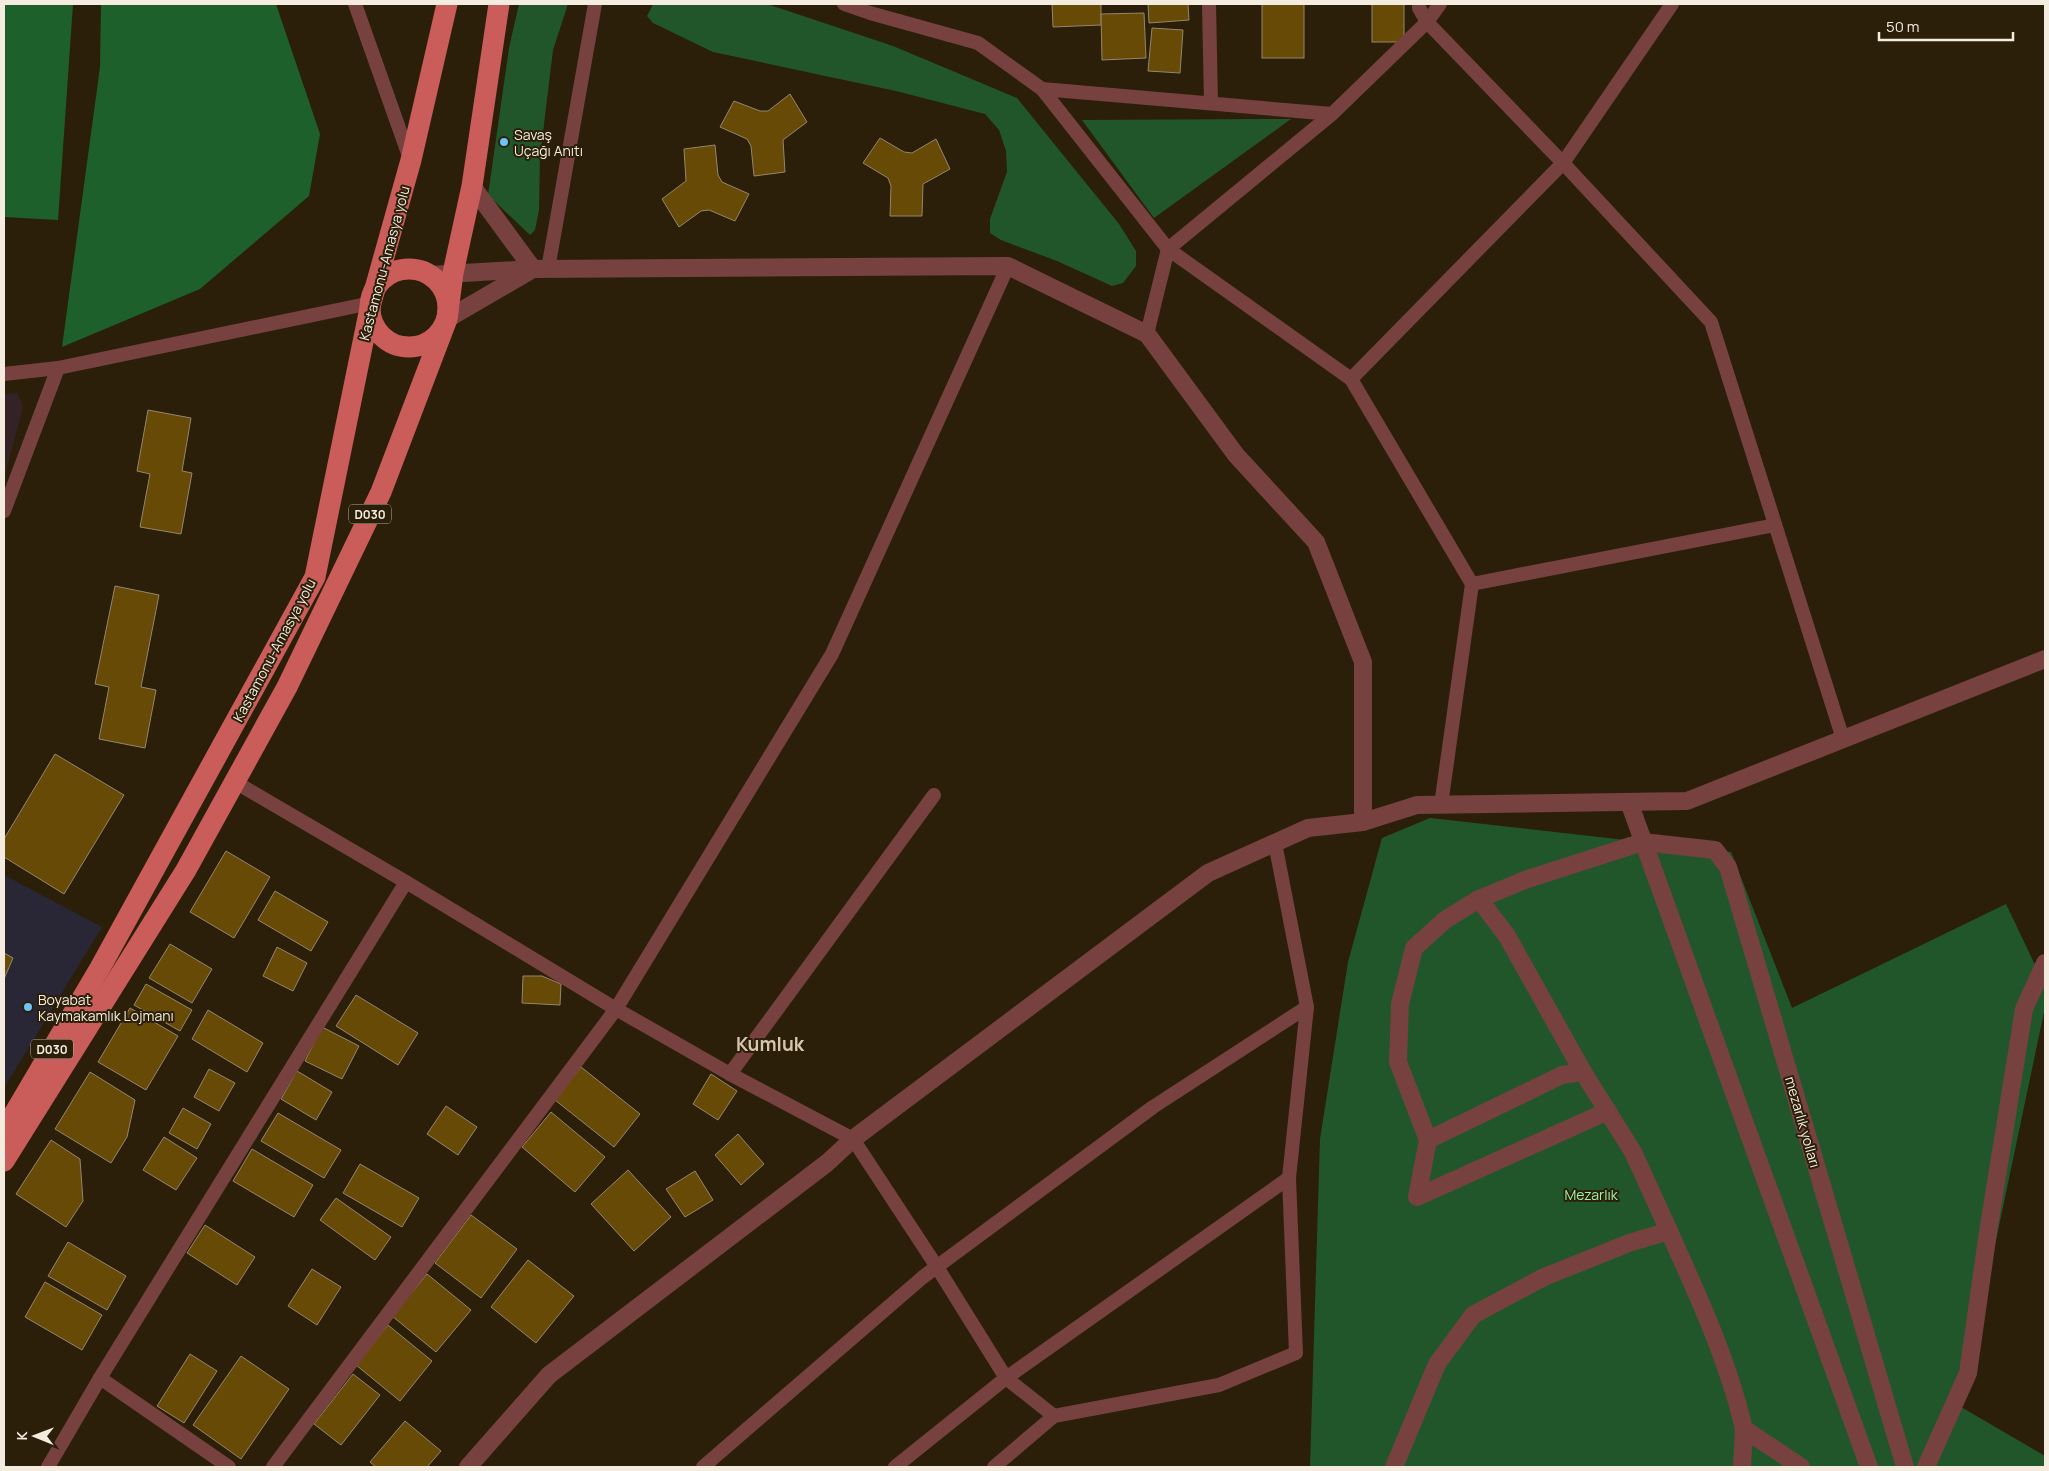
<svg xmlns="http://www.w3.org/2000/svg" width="2049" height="1471" viewBox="0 0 2049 1471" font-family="Manrope,sans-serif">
<rect width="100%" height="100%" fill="#2b1f09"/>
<path fill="#292636" d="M4 875 102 927 4 1088Z"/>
<path fill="#352226" d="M18 393 23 407 4 478V394Z"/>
<g fill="#21562b">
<path d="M519 4H568L553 50 540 157 539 210 535 230 530 235 488 195 509 48Z"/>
<path d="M653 4H767L893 46 1017 98 1119 224 1136 251V266L1123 283 1112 286 1057 261 1001 240 990 233V219L1007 172 1006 151 999 130 985 114 896 91 713 52 653 23 647 16Z"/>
<path d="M1291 119 1154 218 1082 120Z"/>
<path d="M1430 818 1731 852 1792 1008 2006 904 2045 986V1007L1961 1407 2045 1456V1467H1310L1320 1139 1348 962 1382 838Z"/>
</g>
<g fill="#1d602b">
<path d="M4 4H73L58 220 4 217Z"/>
<path d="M101 4H276L320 134 309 196 200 289 62 347 100 67Z"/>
</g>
<g fill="#684a07" stroke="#94866e">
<path d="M1052 4H1101V25L1053 27Z"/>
<path d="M1148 4H1188L1189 20 1149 23Z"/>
<rect x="1262" y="4" width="42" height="54"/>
<rect x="1372" y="4" width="32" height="38"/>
<path d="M1144 13 1146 58 1102 60 1101 14Z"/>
<path d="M1152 28 1183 30 1180 73 1148 71Z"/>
<path d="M790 94 807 122 783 140 785 172 754 176 751 146 747 139 720 127 734 101 760 111H768Z"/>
<path d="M880 138 904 152 912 153 936 139 950 169 923 184 922 216H890L891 186 888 178 863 163Z"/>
<path d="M715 145 718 175 722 182 749 194 735 221 709 210 701 211 679 227 662 199 686 181 684 149Z"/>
<path d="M148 410 191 418 182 471 192 473 181 534 140 527 150 474 137 471Z"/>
<path d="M115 586 159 595 141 687 156 690 145 748 99 739 109 687 95 684Z"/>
<path d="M55 754 124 795 64 894 4 857V839Z"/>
<path d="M226 851 270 877 234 938 190 912Z"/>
<path d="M275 891 328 922 311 951 258 920Z"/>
<path d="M170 944 212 969 192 1003 149 978Z"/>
<path d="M277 947 307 963 293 991 263 976Z"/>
<path d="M4 953 13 958 4 979Z"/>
<path d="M523 976H542L561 984 560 1005 522 1003Z"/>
<path d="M146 984 192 1010 180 1031 134 1005Z"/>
<path d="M356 995 418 1033 398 1065 336 1026Z"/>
<path d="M130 1008 178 1036 146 1090 98 1062Z"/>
<path d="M208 1010 263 1043 247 1072 192 1039Z"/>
<path d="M322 1027 359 1046 342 1079 305 1061Z"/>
<path d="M581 1067 640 1114 614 1147 555 1100Z"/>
<path d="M209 1069 235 1083 219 1111 194 1097Z"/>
<path d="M297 1071 332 1092 316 1120 281 1099Z"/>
<path d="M90 1072 135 1100 127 1137 111 1163 55 1129Z"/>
<path d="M711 1074 737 1091 718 1120 693 1104Z"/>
<path d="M446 1106 477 1127 458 1155 427 1134Z"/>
<path d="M183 1108 211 1124 197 1149 169 1133Z"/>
<path d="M551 1112 605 1157 575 1192 522 1147Z"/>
<path d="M278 1113 341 1150 324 1178 261 1141Z"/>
<path d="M738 1134 764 1164 741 1185 715 1155Z"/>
<path d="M164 1137 197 1158 176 1190 143 1170Z"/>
<path d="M51 1140 80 1159 83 1201 66 1227 16 1194Z"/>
<path d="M252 1149 313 1185 294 1217 233 1181Z"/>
<path d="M360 1164 419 1198 402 1227 343 1193Z"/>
<path d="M628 1170 671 1217 634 1251 591 1204Z"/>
<path d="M695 1171 713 1200 685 1217 666 1189Z"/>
<path d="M336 1198 391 1237 375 1260 320 1220Z"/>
<path d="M471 1215 517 1249 481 1298 435 1263Z"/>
<path d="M205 1225 255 1257 237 1285 187 1253Z"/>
<path d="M68 1242 126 1276 107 1310 48 1276Z"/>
<path d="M528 1260 574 1296 536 1343 491 1307Z"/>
<path d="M312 1269 341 1287 317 1325 288 1306Z"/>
<path d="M427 1274 471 1310 436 1352 392 1316Z"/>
<path d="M45 1282 102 1315 82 1350 25 1317Z"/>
<path d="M388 1325 432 1361 400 1401 356 1365Z"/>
<path d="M190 1354 217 1371 184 1423 157 1406Z"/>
<path d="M241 1356 289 1389 241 1459 193 1425Z"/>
<path d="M353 1374 380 1395 341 1445 314 1424Z"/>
<path d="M405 1421 441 1451 427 1467H376L370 1462Z"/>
</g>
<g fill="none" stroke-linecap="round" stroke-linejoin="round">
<g stroke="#77413f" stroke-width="14">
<path d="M355 4 410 159"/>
<path d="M844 4 870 13 978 43 1042 89"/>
<path d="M1209 4 1211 103"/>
<path d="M1419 4V8L1427 22 1563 163 1351 379 1472 584"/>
<path d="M1672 4 1563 163 1711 322 1843 739"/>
<path d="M1332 114 1042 89 1168 249 1332 114 1427 22 1440 4"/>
<path d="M548 269 595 4"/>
<path d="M1147 334 1168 249 1351 379"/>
<path d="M4 374 58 368 371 303"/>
<path d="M4 511 58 368"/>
<path d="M235 782 406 882 616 1009 730 1074 853 1139 937 1267 1006 1378 1054 1416"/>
<path d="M1441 805 1472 584 1775 525"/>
<path d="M730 1074 934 795"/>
<path d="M48 1467 100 1378"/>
<path d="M229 1467 100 1378 406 882"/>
<path d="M273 1467 616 1009 832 654 1008 266"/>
<path d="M703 1467 923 1277 1153 1107 1307 1007"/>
<path d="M895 1467 1006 1378 1289 1178 1307 1007 1275 843"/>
<path d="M994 1467 1054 1416 1219 1385 1296 1353 1289 1178"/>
</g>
<g stroke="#77413f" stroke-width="18">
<path d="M430 275 533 269 1008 266 1147 334 1236 455 1316 542 1363 662V822L1308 828 1208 873 853 1139 827 1163 549 1375 468 1467"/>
<path d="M447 319 533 269 472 186"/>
<path d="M1629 802 1869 1467"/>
<path d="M1363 822 1417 805 1687 801 2045 659"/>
<path d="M1479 899 1507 936 1583 1072 1633 1152 1669 1231"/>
<path d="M1583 1072 1562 1075 1428 1140 1398 1062 1400 1004 1414 948 1445 920 1479 899 1525 880 1643 842 1715 850 1728 867 1905 1467"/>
<path d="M1428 1140 1417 1197 1608 1111"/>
<path d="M1394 1467 1437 1364 1473 1315 1544 1277 1629 1243 1669 1231C1698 1296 1728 1360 1744 1429"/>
<path d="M1742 1467 1744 1429 1801 1467"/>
<path d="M1926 1467 1968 1373 1988 1232 2024 1009 2045 963"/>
</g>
<g stroke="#ca5c5a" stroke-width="21">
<circle cx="409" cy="308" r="39"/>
<path d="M4 1131 100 968 315 577 371 303 411 160 447 4"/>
<path d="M4 1161 186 870 287 687 381 492 447 319 453 273 472 186 499 4"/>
</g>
</g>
<g fill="#6fc2f4" stroke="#2b1f09" stroke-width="2">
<circle cx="504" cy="142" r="5"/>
<circle cx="28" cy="1007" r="5"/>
</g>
<g text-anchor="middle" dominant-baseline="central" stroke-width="4" stroke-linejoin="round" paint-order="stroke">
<g fill="#2b1f09" stroke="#b8ae9f" stroke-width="1">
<rect x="349" y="504.5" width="42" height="19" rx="4"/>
<rect x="31" y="1039.5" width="42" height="19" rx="4"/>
</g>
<g font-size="12" font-weight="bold" fill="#f4ecdf">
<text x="370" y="514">D030</text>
<text x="52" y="1049">D030</text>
</g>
<g font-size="14" fill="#f4ecdf" stroke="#2b1f09" text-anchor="start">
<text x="514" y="134">Savaş<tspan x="514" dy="16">Uçağı Anıtı</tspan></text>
<text x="38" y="999">Boyabat<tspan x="38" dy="16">Kaymakamlık Lojmanı</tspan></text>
</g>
<g font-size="14" fill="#f4ecdf" stroke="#2b1f09">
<text transform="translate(384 263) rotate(-75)">Kastamonu-Amasya yolu</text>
<text transform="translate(274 650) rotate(-62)">Kastamonu-Amasya yolu</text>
<text transform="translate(1803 1122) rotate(74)">mezarlık yolları</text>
</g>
<g font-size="14" fill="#9af3a5" stroke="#2b1f09">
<text x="1591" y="1194">Mezarlık</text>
</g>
<g font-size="19" font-weight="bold" fill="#d5c6ac" stroke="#2b1f09">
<text x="770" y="1044">Kumluk</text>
</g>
</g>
<rect width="2049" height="1471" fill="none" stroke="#f4ecdf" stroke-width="10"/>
<g transform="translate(35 1436) rotate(271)" stroke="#2b1f09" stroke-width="4" paint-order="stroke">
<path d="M0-4L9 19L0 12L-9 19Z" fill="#f4ecdf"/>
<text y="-8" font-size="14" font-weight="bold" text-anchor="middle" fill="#f4ecdf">K</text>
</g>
<path d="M1879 32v8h134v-8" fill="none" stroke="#f4ecdf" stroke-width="2.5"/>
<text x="1886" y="32" font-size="15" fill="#f4ecdf" stroke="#2b1f09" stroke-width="4" paint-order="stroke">50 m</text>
</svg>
